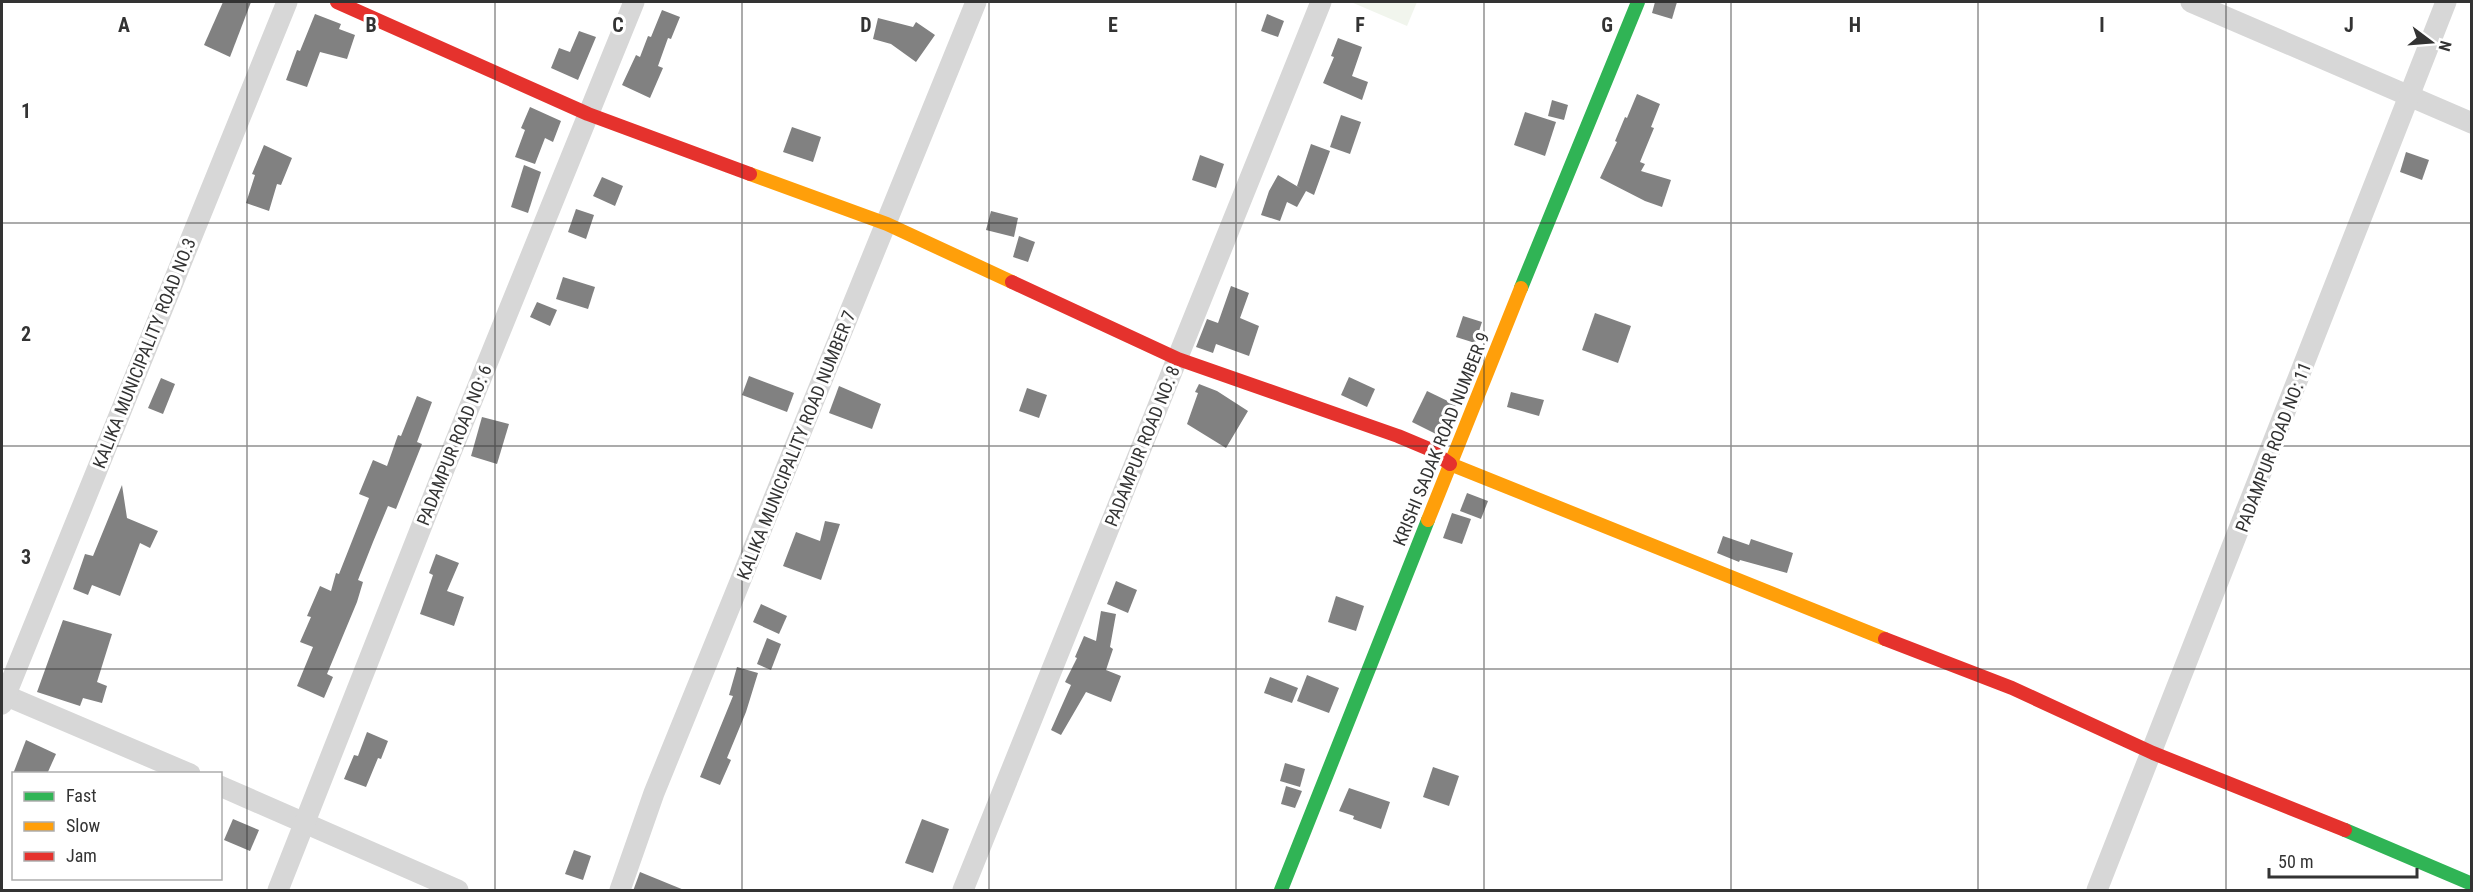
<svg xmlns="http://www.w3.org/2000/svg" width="2473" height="892" viewBox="0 0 2473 892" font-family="'Roboto Condensed',sans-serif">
<rect width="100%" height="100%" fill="#fff"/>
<path fill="#f1f5ed" d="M1351 2H1417L1407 26Z"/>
<g fill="#818181">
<path d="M223 2H251L230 57 204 45Z"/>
<path d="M1655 2H1677L1672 19 1652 13Z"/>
<path d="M662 10 680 17 671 39 668 38 658 66 663 68 650 98 622 85 636 55 640 57 648 36 651 37Z"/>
<path d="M315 14 341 24 339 29 355 35 347 59 320 52 307 87 286 80 297 50 300 51Z"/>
<path d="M1267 14 1284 21 1278 37 1261 31Z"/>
<path d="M878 18 913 27 916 22 935 35 916 62 891 44 873 39Z"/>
<path d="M579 31 596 37 578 80 551 68 559 48 570 52Z"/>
<path d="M1338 38 1362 47 1352 76 1368 82 1362 100 1323 83 1334 57 1331 56Z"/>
<path d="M1637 94 1660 104 1651 127 1654 128 1640 162 1645 164 1641 171 1671 180 1662 207 1645 201 1600 178 1617 142 1615 141 1625 117 1627 118Z"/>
<path d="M1552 100 1568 105 1564 120 1548 116Z"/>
<path d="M530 107 561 121 553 142 545 138 535 164 515 157 525 130 521 128Z"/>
<path d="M1525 112 1556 122 1545 156 1514 145Z"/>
<path d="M1341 115 1361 122 1350 154 1330 147Z"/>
<path d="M792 127 821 137 813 162 783 152Z"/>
<path d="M1311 144 1330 151 1314 195 1306 191 1297 207 1287 202 1280 221 1261 215 1269 191 1278 175 1300 188 1297 186Z"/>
<path d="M264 145 292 158 281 185 277 184 269 211 246 203 255 175 252 174Z"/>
<path d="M2406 152 2429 160 2422 180 2400 172Z"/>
<path d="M1200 155 1224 164 1216 188 1192 180Z"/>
<path d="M524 165 541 172 528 213 511 207Z"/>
<path d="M602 177 623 186 615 206 593 196Z"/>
<path d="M576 209 594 215 586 239 568 232Z"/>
<path d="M991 211 1018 218 1014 237 986 230Z"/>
<path d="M1019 236 1035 242 1028 262 1013 257Z"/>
<path d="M563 277 595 287 588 309 556 299Z"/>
<path d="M1231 286 1249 293 1240 318 1259 326 1249 356 1216 344 1213 353 1196 347 1207 319 1218 323Z"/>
<path d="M537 302 557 310 550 326 530 317Z"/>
<path d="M1595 313 1631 326 1618 363 1582 350Z"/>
<path d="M1463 316 1482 322 1475 343 1456 337Z"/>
<path d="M749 376 794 393 787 412 742 395Z"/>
<path d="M1349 377 1375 389 1367 407 1341 395Z"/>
<path d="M161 378 175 384 163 414 148 408Z"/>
<path d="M1199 384 1217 391 1248 411 1226 448 1187 424 1198 393 1195 392Z"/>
<path d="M839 386 881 404 872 429 829 413Z"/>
<path d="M1027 388 1047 395 1039 418 1019 411Z"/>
<path d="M1427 391 1456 405 1442 437 1412 422Z"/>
<path d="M1511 392 1544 400 1539 416 1507 407Z"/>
<path d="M417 396 432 402 417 442 422 444 396 509 388 506 373 542 358 580 363 582 357 602 327 674 333 677 324 698 297 686 313 647 300 642 311 617 307 616 320 586 331 591 336 573 339 574 369 498 359 494 373 460 387 466 398 435 401 436Z"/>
<path d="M482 417 509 424 497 464 471 456Z"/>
<path d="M122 485 127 518 158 531 150 548 140 543 120 596 92 585 88 595 73 589 85 554 93 556Z"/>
<path d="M1467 493 1488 501 1481 519 1460 511Z"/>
<path d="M1452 513 1471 519 1462 544 1443 538Z"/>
<path d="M825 521 840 524 821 580 783 566 796 532 820 541Z"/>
<path d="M1723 536 1749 545 1751 539 1793 553 1787 573 1740 560 1739 562 1717 553Z"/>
<path d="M436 554 459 563 447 591 464 597 454 626 420 614 433 575 429 573Z"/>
<path d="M1116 581 1137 590 1128 613 1107 604Z"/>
<path d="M1336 596 1364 606 1356 631 1328 622Z"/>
<path d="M761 604 787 616 779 634 753 622Z"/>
<path d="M1101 611 1116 614 1110 647 1113 649 1106 670 1121 676 1111 702 1086 692 1061 735 1051 730 1071 685 1065 682 1077 658 1075 657 1084 636 1096 641Z"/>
<path d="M63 620 112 634 97 682 107 686 102 703 83 698 80 706 37 692Z"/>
<path d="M767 638 781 644 771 670 757 664Z"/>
<path d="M737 667 758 673 746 712 727 758 731 760 720 785 700 777 733 696 729 695Z"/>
<path d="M1307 675 1339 688 1329 713 1297 701Z"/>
<path d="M1270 677 1298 688 1292 703 1264 693Z"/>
<path d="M367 732 388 741 381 759 378 758 366 787 344 779 354 755 358 756Z"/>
<path d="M26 740 56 754 47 774H13Z"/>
<path d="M1285 763 1305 769 1300 787 1280 781Z"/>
<path d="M1433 767 1459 776 1449 806 1423 797Z"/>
<path d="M1286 786 1302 791 1295 808 1281 804Z"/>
<path d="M1349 788 1390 802 1381 829 1353 819 1354 816 1339 811Z"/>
<path d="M233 819 259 830 250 851 224 840Z"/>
<path d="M922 819 949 829 933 873 905 863Z"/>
<path d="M574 850 591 856 583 880 565 874Z"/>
<path d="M640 872 684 890V891H633Z"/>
</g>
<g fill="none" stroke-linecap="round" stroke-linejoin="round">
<g stroke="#d7d7d7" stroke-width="21">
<path d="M2191 2 2472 123"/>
<path d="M2 694 190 774"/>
<path d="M2 704 287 2"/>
<path d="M220 786 458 890"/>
<path d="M278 890 441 477 634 2"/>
<path d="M620 890 654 793 976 2"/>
<path d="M963 890 1321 2"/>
<path d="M2097 890 2446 2"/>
</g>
<g stroke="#30b455" stroke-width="14">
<path d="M1521 288 1638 2"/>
<path d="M2345 830 2472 884"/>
<path d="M1281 890 1428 520"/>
</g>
<g stroke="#ff9f0a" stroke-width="14">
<path d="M750 174 887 224 1012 282"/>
<path d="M1450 464 1885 639"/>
<path d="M1428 520 1521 288"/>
</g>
<g stroke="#e5322d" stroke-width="14">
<path d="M337 2 588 114 750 174"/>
<path d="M1012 282 1178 359 1398 436 1429 449 1450 464"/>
<path d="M1885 639 2012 688 2153 753 2345 830"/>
</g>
</g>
<path fill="none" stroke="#333" stroke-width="1.5" stroke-opacity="0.55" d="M247 2V890M495 2V890M742 2V890M989 2V890M1236 2V890M1484 2V890M1731 2V890M1978 2V890M2226 2V890M2 223H2472M2 446H2472M2 669H2472"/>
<g text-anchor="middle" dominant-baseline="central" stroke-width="6" stroke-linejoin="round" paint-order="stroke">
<g font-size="18" fill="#333" stroke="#fff">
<text transform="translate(144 353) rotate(-68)">KALIKA MUNICIPALITY ROAD NO.3</text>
<text transform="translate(1441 439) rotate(-68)">KRISHI SADAK ROAD NUMBER 9</text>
<text transform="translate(454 445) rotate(-68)">PADAMPUR ROAD NO: 6</text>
<text transform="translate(796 445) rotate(-68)">KALIKA MUNICIPALITY ROAD NUMBER 7</text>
<text transform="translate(1142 446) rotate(-68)">PADAMPUR ROAD NO: 8</text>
<text transform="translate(2273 447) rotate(-69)">PADAMPUR ROAD NO: 11</text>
</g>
</g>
<g font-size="20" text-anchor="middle" font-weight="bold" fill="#333" stroke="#fff" stroke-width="6" stroke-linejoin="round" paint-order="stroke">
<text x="124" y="32">A</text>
<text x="371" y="32">B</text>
<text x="618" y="32">C</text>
<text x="866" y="32">D</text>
<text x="1113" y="32">E</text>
<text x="1360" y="32">F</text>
<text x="1607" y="32">G</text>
<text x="1855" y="32">H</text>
<text x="2102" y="32">I</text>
<text x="2349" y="32">J</text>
<text x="26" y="118">1</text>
<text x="26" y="341">2</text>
<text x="26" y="564">3</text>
</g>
<rect width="2473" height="892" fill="none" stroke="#333333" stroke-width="6"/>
<rect x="12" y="772" width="210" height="108" fill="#ffffff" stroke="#adadad" stroke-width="1.5"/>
<rect x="24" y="792" width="30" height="9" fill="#30b455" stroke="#adadad" stroke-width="1.5"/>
<text x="66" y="802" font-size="18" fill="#333333">Fast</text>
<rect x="24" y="822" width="30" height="9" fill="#ff9f0a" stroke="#adadad" stroke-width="1.5"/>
<text x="66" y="832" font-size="18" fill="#333333">Slow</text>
<rect x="24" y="852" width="30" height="9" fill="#e5322d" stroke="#adadad" stroke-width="1.5"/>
<text x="66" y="862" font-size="18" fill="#333333">Jam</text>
<g transform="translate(2431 42) rotate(106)" stroke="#ffffff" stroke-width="4.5" paint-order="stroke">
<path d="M0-4.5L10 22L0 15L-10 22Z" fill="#333333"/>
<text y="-9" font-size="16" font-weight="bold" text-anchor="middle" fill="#333333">N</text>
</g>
<path d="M2269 868v9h148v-9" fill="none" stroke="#333333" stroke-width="3"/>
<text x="2278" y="868" font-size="18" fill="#333333" stroke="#ffffff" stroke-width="4.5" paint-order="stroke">50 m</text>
</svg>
